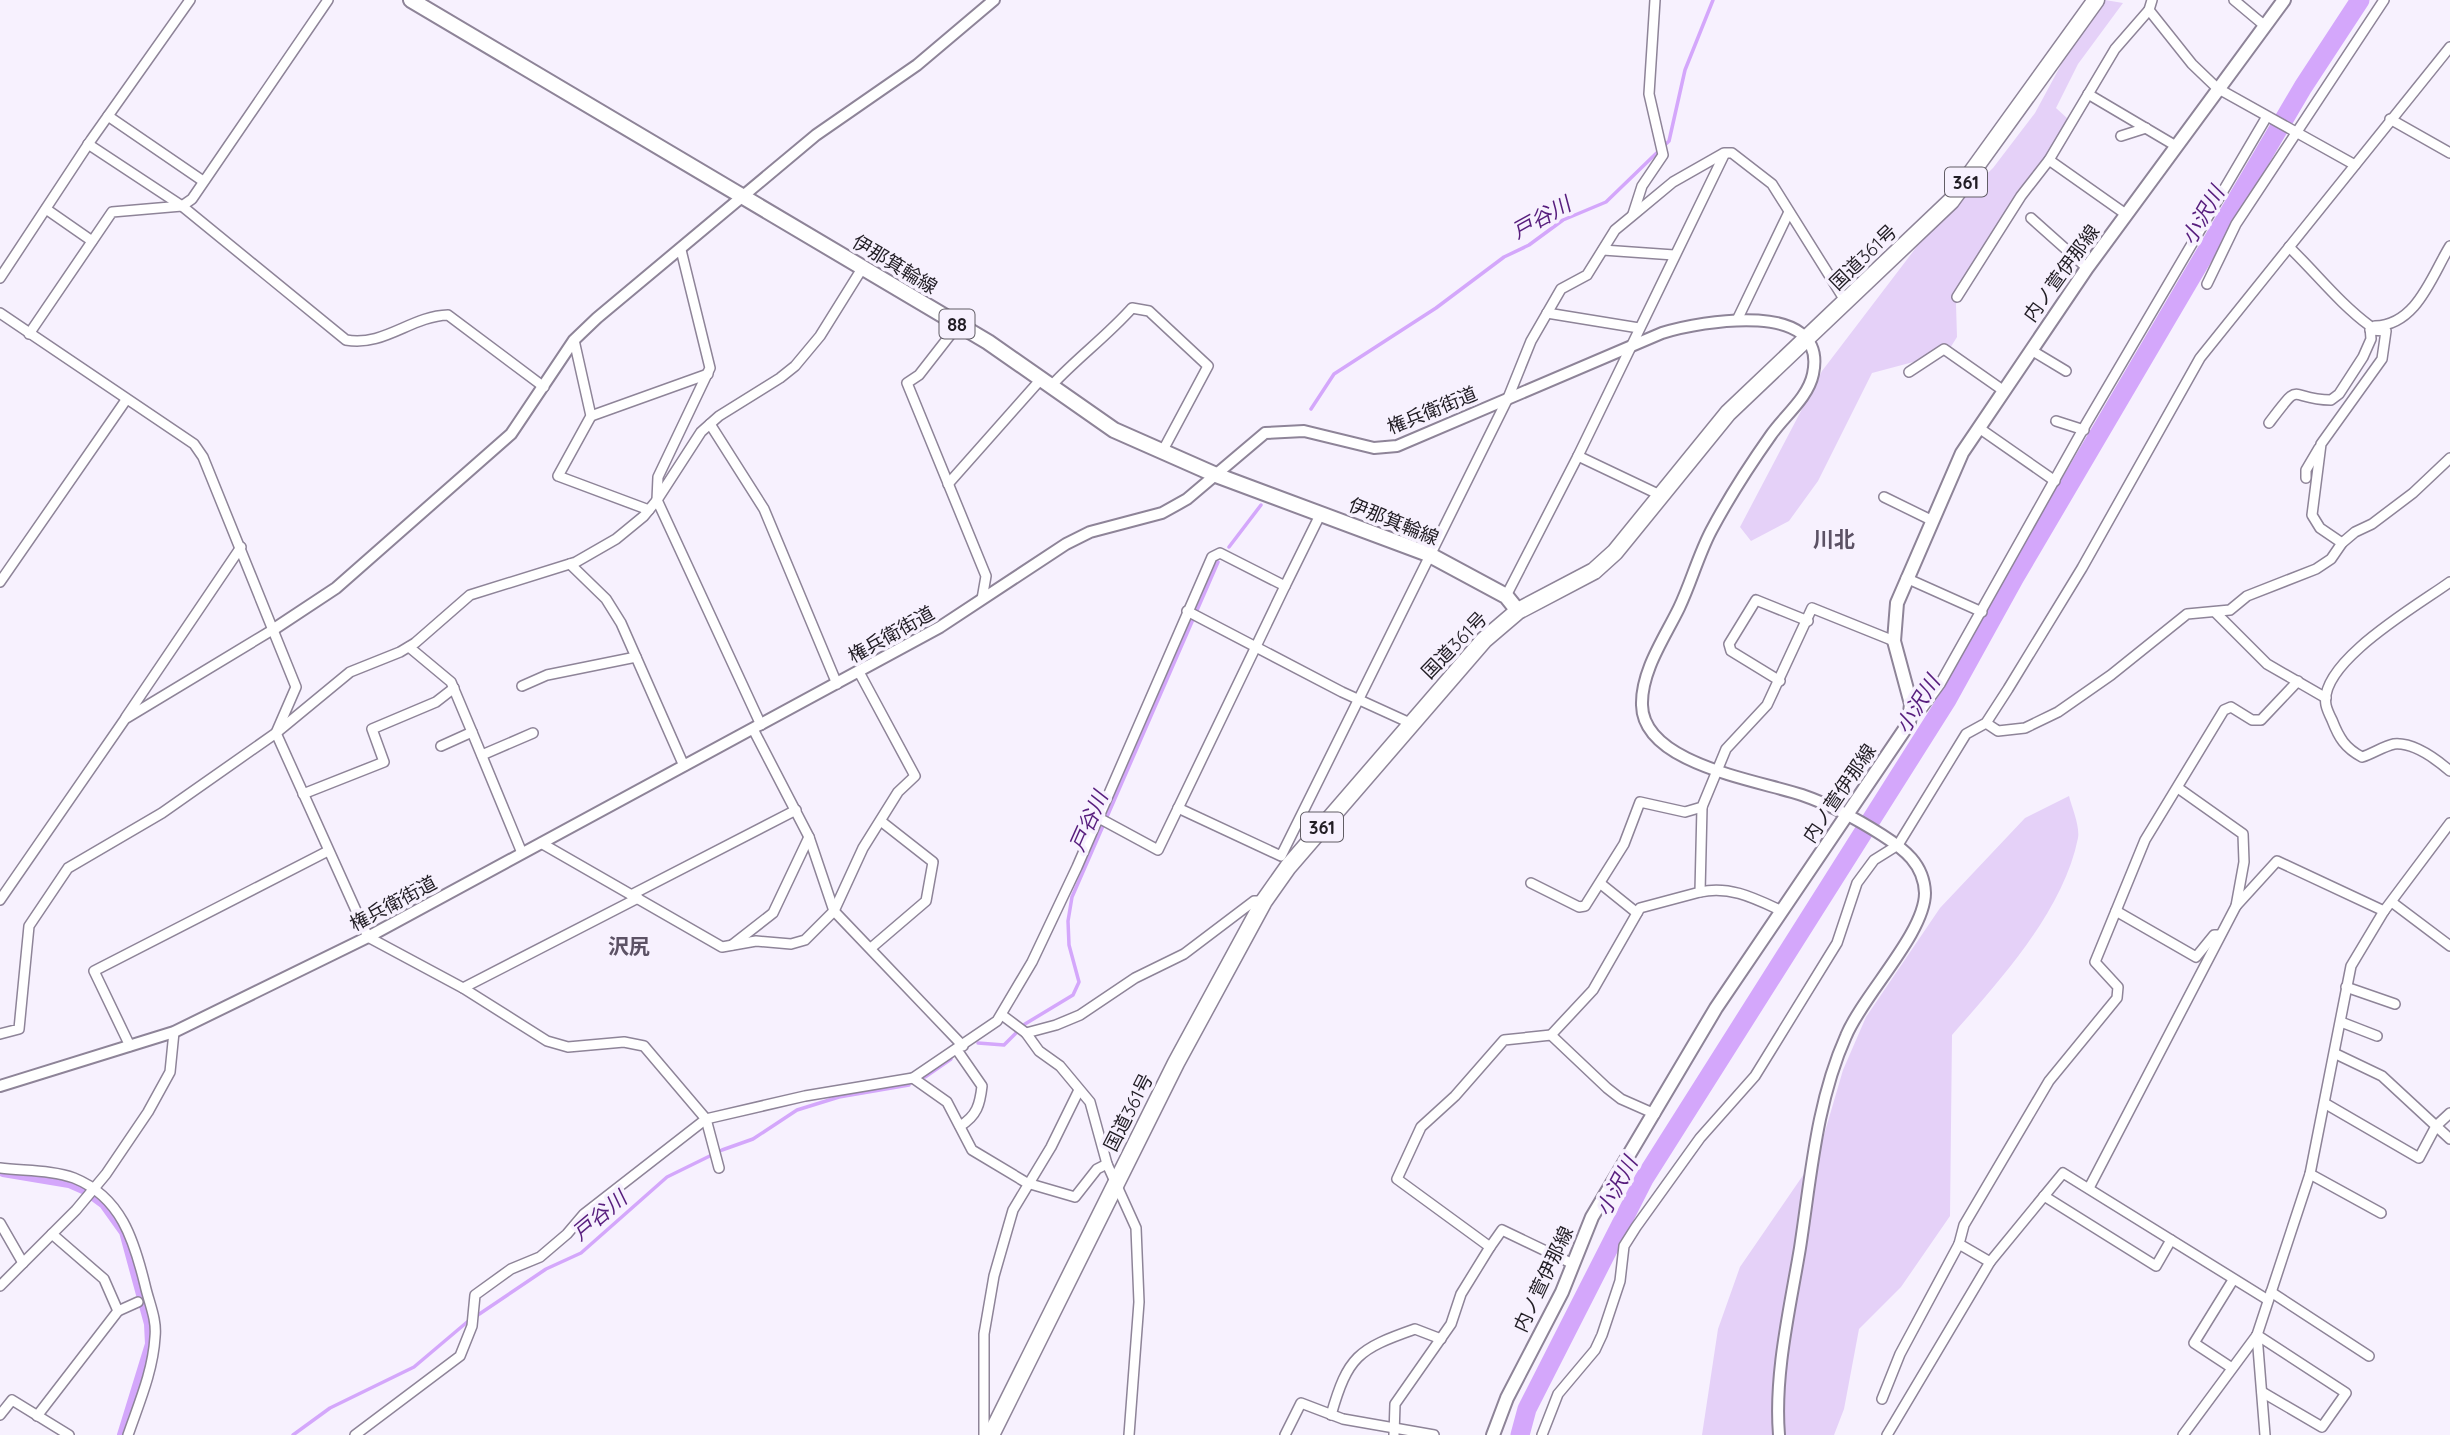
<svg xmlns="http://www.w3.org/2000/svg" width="2450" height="1435" viewBox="0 0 2450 1435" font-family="Quicksand,'Noto Sans JP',sans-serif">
<rect width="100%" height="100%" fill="#f7f1fe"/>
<g fill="#e5d1f8">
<path d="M2105 0 2123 3 2078 64 2056 108 2068 119 2064 137 2008 207 1956 304 1957 337 1947 353 1872 373 1818 481 1789 521 1751 541 1740 527 1822 371 1931 228 1993 168 2035 113 2082 26Z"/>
<path d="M2069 796C2072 808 2080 826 2078 838 2063 912 2000 980 1952 1035L1950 1216 1901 1287 1859 1329 1844 1409 1834 1435H1702L1718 1329 1740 1267 1819 1152 1843 1070 1866 1017 1940 908 2025 818Z"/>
</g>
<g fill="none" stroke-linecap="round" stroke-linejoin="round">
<g stroke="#d4a7fb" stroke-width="3.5">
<path d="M1311 409 1334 374 1436 308 1504 257 1529 245 1563 220 1606 202 1669 141 1685 70 1713 0"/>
<path d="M1229 547 1261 505"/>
<path d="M978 1043 1004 1045 1025 1024 1073 995 1079 982 1069 945 1068 921 1072 897 1218 562"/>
<path d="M925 1077 951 1059"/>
<path d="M293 1435 330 1408 414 1367 466 1323 546 1269 581 1253 667 1177 722 1150 753 1139 797 1110 839 1097 909 1085"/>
</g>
<path stroke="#d4a7fb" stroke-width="10" d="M3 1172 69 1183 85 1190 104 1204 124 1232 149 1324 150 1344 122 1435"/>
<path stroke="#d4a7fb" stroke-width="19" d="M1520 1435 1527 1409 1644 1179 1947 700 2015 577 2303 87 2360 0"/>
<g stroke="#8e8498" stroke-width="12">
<g id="minor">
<path d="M2152 0 2149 10 2192 64 2217 88 2355 165"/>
<path d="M2234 0 2265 26"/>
<path d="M2088 94 2176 146"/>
<path d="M108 116 203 181"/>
<path d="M2390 119 2450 153"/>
<path d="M2121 136 2146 128"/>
<path d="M88 144 182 206 346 340C384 347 411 316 448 315L544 387"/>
<path d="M2049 160 2127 215"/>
<path d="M46 209 92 241"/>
<path d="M1633 214 1642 186 1663 155 1649 94 1655 0"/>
<path d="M2031 218 2087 268"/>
<path d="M681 250 710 368 658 477 657 500 761 725"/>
<path d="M1603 250 1674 255"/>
<path d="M0 278 91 140 190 0"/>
<path d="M2207 284 2236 224 2384 0"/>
<path d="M1957 297 2021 196 2049 160 2115 49 2149 10"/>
<path d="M0 313 194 444 203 457 296 687 276 733 368 937 463 988 547 1041 568 1047 624 1042 644 1046 706 1119 719 1168"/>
<path d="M1547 313 1639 328"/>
<path d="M1738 318 1789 212"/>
<path d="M958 325 919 375 907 383 986 576 982 599"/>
<path d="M2375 326C2417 325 2432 275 2450 246"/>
<path d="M29 334 112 212 182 206 192 199 328 0"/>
<path d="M574 340 591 416 558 476 649 510"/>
<path d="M2031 350 2066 371"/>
<path d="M1909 372 1944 349 2004 391"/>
<path d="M1052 385C1077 358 1107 336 1132 308L1149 311 1208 366 1162 452"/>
<path d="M591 416 708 374"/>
<path d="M2056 421 2084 430"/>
<path d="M2269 423C2303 378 2286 399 2331 400L2339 394 2363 357 2371 339 2370 326C2339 303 2317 274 2289 247"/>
<path d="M710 424 764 509 837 684"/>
<path d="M1979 428 2055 481"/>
<path d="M1578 456 1660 495"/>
<path d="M2306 478V470L2319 448"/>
<path d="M948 484 1042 378"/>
<path d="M1884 497 1931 520"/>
<path d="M2342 543 2320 528 2312 515 2321 444 2382 359 2386 331 2370 330"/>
<path d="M570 564 606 599 621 623 684 766"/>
<path d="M1906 578 1982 612"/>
<path d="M0 582 126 400"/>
<path d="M2450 582C2420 604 2318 662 2326 705 2327 710 2330 716 2332 720 2339 738 2345 748 2362 757 2372 754 2384 746 2394 744 2414 742 2436 759 2450 771"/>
<path d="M1506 596 1578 456 1724 155"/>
<path d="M1187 611 1342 692 1410 723"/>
<path d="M2215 612 2267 664 2326 698"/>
<path d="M409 647 451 682 472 732"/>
<path d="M1780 681 1731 651 1729 644 1756 600 1808 621"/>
<path d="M522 686 547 675 636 657"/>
<path d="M1912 714 1919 713 1940 684 2086 424 2266 118"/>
<path d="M126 717 241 547"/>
<path d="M1986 723 1998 731 2025 728 2058 712 2111 675 2187 614 2230 610 2247 596 2316 569 2331 559 2342 543 2355 532 2372 524 2413 493 2450 458"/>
<path d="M753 729 809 837 834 911 963 1046"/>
<path d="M441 746 472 732 522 853"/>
<path d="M482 755 533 733"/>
<path d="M303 794 384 762 372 729 436 702 454 688"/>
<path d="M1178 808 1281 856 1508 398 1531 341 1561 289 1587 275 1615 230 1632 216 1673 182 1724 153H1732L1772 184 1846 302"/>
<path d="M1097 817 1158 850 1285 586"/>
<path d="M541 843 722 947 756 941 791 944 805 940 834 911 863 848 898 792 915 776 859 672"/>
<path d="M1531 883 1579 907 1585 906 1624 844 1640 802 1685 812 1702 807 1726 749 1767 705 1812 608 1894 641"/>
<path d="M1601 884 1637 913"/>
<path d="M1700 892C1730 885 1756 899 1782 911"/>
<path d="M631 895 796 810"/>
<path d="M0 900 125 719 274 629"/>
<path d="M2393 903 2450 946"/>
<path d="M2236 906 2277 861 2384 911"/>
<path d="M2116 911 2196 957 2214 935H2219"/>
<path d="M732 945 773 913 809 837"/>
<path d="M871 948 926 901 933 862 882 822"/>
<path d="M2346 987 2395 1004"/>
<path d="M463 988 638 898"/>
<path d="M1002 1015 1026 1033 1039 1051 1060 1066 1090 1102 1107 1164 1136 1228 1139 1302 1129 1435"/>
<path d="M2341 1022 2377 1036"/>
<path d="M1026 1033 1056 1025 1080 1015 1135 978 1184 954 1254 901H1264"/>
<path d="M0 1034 19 1029 29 926 68 868 162 813 276 733 350 672 400 652 415 643 470 595 576 562 616 539 644 516 657 500 701 432 719 416 780 378 795 366 820 336 863 267"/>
<path d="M1551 1035 1593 990 1640 908 1700 892 1702 807"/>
<path d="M130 1046 94 971 328 851"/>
<path d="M957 1050 982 1086C980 1104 977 1116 960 1126"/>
<path d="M913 1078 947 1102 972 1150 1027 1183 1075 1197 1097 1169 1107 1164"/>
<path d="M2326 1104 2419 1158 2436 1126 2382 1076 2336 1054"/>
<path d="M2450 1113 2436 1126 2450 1139"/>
<path d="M0 1168C23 1171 53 1170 74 1178 121 1197 134 1240 145 1285 149 1303 157 1319 155 1337 153 1371 139 1403 128 1435"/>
<path d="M2310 1174 2381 1213"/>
<path d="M2089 1188 2236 906 2244 862 2243 834 2178 788"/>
<path d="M2044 1196 2156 1266 2171 1240"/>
<path d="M0 1223 23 1263"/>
<path d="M52 1234 104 1279 118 1311"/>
<path d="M1490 1247 1502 1230 1573 1264"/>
<path d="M1990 1262 1959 1244 1964 1225 2049 1081 2117 998 2118 987 2095 962 2145 840 2224 710 2231 707 2252 720H2261L2298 681"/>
<path d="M0 1286 76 1210 106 1174 148 1112 170 1072 174 1032"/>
<path d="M2271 1292 2369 1356"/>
<path d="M2257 1335 2346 1393 2322 1427 2262 1392"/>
<path d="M2232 1368 2194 1343 2233 1280"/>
<path d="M1882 1399 1900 1354 1959 1244"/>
<path d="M0 1415 12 1400 69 1435"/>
<path d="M1331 1415C1348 1356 1358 1349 1415 1329L1441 1339"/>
<path d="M37 1416 118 1311 138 1302"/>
<path d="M355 1435 460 1356 472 1326 475 1295 511 1269 540 1257 567 1234 584 1214 706 1119 805 1096 913 1078 997 1021 1032 962 1077 867 1212 557 1220 553 1285 586 1321 513"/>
<path d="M984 1435V1334L994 1276 1013 1210 1051 1147 1079 1090"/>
<path d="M1285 1435 1301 1403 1343 1419 1434 1435"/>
<path d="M1394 1435 1395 1404 1451 1324 1461 1294 1490 1247 1397 1179 1421 1127 1455 1096 1504 1040 1551 1035 1607 1088 1621 1099 1655 1114"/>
<path d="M1542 1435 1558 1394 1595 1350 1602 1335 1620 1281 1624 1246 1636 1227 1700 1138 1755 1076 1837 943 1857 883 1874 860 1898 845 1966 734 1986 723 2008 689 2082 568 2200 358 2450 47"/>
<path d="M1887 1435 1990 1262 2063 1173 2268 1300"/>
<path d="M2183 1435 2257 1335"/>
<path d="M2265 1435 2257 1335 2310 1174 2351 966 2384 911 2450 823"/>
</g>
</g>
<g stroke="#8e8498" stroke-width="14">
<g id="tertiary">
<path d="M274 629 336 588 511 434 574 340 597 318 816 135 917 65 994 0"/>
<path d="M0 1086 174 1032 368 937 940 627 1066 544 1090 532 1162 513 1187 499 1265 433 1304 431 1374 448 1397 446 1662 333C1701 321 1829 298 1813 374 1808 398 1784 416 1771 435 1749 466 1728 499 1711 531 1698 556 1691 583 1679 608 1665 637 1641 671 1642 705 1643 764 1757 780 1802 795 1831 805 1857 819 1882 835 1904 849 1924 864 1925 893 1925 933 1863 995 1846 1036 1816 1103 1811 1177 1800 1248 1790 1308 1774 1374 1779 1435"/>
</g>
</g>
<g stroke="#8e8498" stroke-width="16">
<path id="secondary" d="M1493 1435 1507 1398 1562 1292 1592 1217 1716 1008 1909 723 1911 704 1894 641 1897 603 1962 453 2087 268 2284 0"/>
</g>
<g stroke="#8e8498" stroke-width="18">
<path id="primary" d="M411 0 988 342 1114 430 1216 475 1428 554 1506 596 1518 611"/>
</g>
<g stroke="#8e8498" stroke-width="19">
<path id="trunk" d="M991 1435 1176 1063 1264 901 1288 867 1484 640 1518 611 1594 571 1615 552 1728 413 1951 201 2096 0"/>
</g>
<use href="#minor" stroke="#fff" stroke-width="9"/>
<use href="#tertiary" stroke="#fff" stroke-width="10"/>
<use href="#secondary" stroke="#fff" stroke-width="12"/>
<use href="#primary" stroke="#fff" stroke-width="14"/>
<use href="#trunk" stroke="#fff" stroke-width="16"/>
</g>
<g text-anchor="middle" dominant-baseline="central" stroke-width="7" stroke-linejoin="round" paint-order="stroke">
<g fill="#f7f1fe" stroke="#615d65" stroke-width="2">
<rect x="1945" y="167.5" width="42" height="29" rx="5"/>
<rect x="939.5" y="309.5" width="35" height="29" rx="5"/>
<rect x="1301" y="812.5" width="42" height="29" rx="5"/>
</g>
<g font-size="18" font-weight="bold" fill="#211d24">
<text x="1966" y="182">361</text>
<text x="957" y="324">88</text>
<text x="1322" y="827">361</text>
</g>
<g font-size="19" fill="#211d24" stroke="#f7f1fe">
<text transform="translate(1863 257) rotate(-44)">国道361号</text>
<text transform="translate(895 264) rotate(31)">伊那箕輪線</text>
<text transform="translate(2061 273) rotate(-54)">内ノ萱伊那線</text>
<text transform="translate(1432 410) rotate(-22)">権兵衛街道</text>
<text transform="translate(1394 521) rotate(22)">伊那箕輪線</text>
<text transform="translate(891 634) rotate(-29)">権兵衛街道</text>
<text transform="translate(1454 645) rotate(-46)">国道361号</text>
<text transform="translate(1839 793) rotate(-56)">内ノ萱伊那線</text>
<text transform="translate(393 903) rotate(-28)">権兵衛街道</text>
<text transform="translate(1128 1112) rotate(-63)">国道361号</text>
<text transform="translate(1543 1279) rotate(-65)">内ノ萱伊那線</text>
</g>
<g font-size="21" font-style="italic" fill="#571d7d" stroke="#f7f1fe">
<text transform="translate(2202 215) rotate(-60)">小沢川</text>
<text transform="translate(1541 217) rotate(-29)">戸谷川</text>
<text transform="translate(1917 704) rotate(-58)">小沢川</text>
<text transform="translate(1088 821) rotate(-66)">戸谷川</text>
<text transform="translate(1616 1186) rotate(-62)">小沢川</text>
<text transform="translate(599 1215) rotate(-40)">戸谷川</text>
</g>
<g font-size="21" font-weight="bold" fill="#5c5265" stroke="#f7f1fe">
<text x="1834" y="539">川北</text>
<text x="629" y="946">沢尻</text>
</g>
</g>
</svg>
